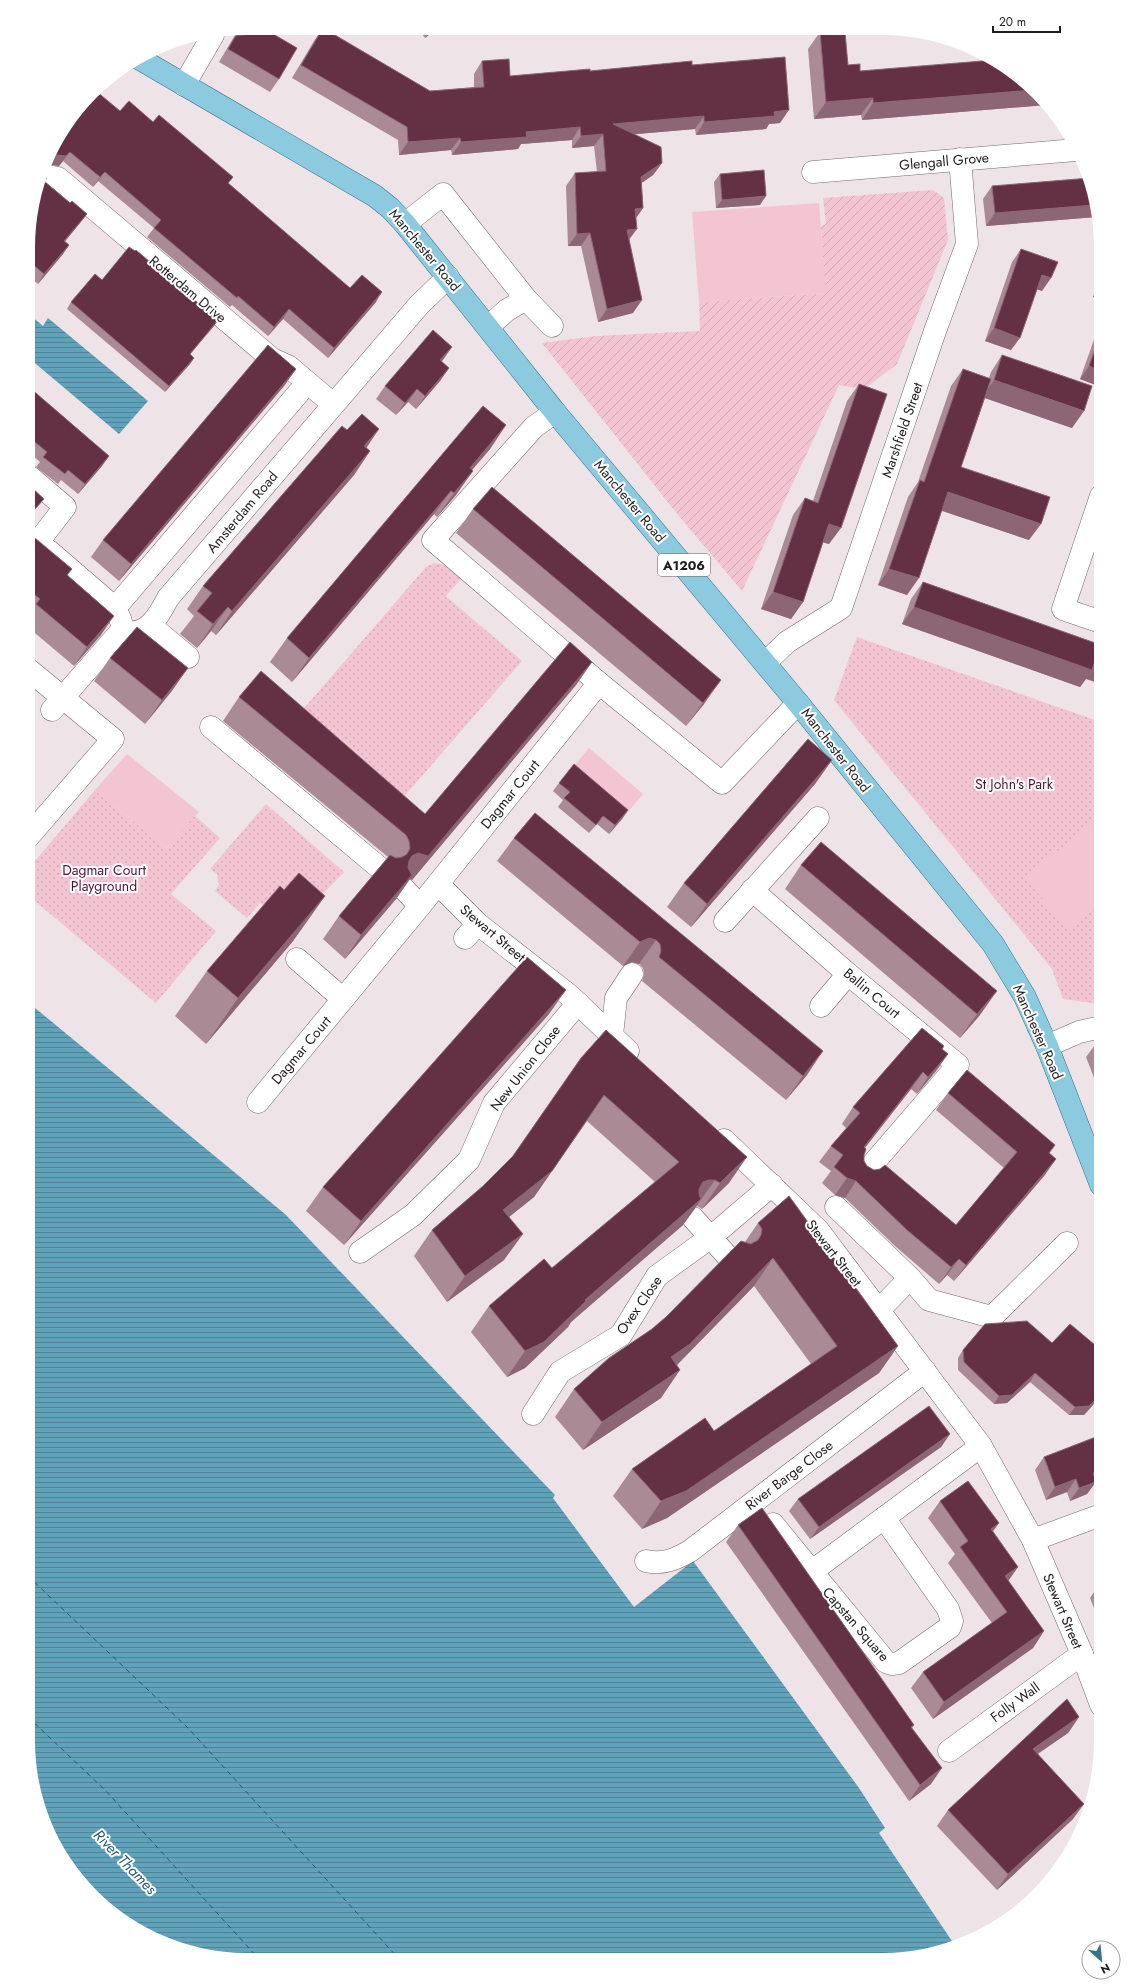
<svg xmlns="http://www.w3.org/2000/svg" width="1129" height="1988" viewBox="0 0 1129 1988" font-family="Jost,sans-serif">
<defs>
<pattern id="park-dots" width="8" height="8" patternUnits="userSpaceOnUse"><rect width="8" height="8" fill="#f3c5d3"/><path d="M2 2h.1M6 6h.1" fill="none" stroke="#d0a9b5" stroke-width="1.8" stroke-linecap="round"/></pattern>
<pattern id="garden-furrows" width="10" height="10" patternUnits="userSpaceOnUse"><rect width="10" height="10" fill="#f3c5d3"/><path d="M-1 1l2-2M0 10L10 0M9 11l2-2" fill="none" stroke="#d0a9b5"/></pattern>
<pattern id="water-rules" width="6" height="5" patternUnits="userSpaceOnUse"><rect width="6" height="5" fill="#61a2bb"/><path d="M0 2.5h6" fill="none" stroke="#508397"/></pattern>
</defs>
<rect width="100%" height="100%" fill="#eee3e6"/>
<g fill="url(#park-dots)">
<path d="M434 563 445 565 461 579 445 597 448 598 522 661 401 800 300 713 426 567Z"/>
<path d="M857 637 1101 722V1004L1063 999 1052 969 834 700Z"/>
<path d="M95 790 166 848 195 816 220 838 171 894 216 931 156 1003 29 896V868Z"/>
<path d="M266 804 344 872 290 929 260 903 247 918 215 891 219 885 217 874 210 869Z"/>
</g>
<path fill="url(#garden-furrows)" d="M933 190 944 198 948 240 897 364 864 389 839 385 742 591 678 515 542 343 596 336 700 331 699 302 825 293 821 226 826 224 823 198Z"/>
<g fill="#f3c5d3">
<path d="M819 203 826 293 699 302 692 212Z"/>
<path d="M589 748 643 794 622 819 568 773Z"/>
<path d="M127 754 199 812 166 848 95 790Z"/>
<path d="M1100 817 1101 904 1068 931 1025 877Z"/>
</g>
<g fill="url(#water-rules)">
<path d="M30 315 43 326 48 318 148 401 119 434 30 359Z"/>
<path d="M29 1003 285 1214 555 1495 553 1498 634 1607 693 1561 859 1788 885 1828 879 1833 956 1947 882 1960 218 1958 150 1938 103 1906 65 1863 40 1812 28 1741Z"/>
</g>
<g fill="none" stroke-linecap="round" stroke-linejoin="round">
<g stroke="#265b6e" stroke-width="1" stroke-dasharray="5 4" stroke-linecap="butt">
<path d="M28 1576 187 1727 399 1959"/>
<path d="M28 1717 106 1791 258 1958"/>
</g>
<g stroke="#736a6c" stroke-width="23">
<g id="minor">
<path d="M184 85 213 35"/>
<path d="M813 172 1076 150"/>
<path d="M43 175 58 178 272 359 288 366 333 404"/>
<path d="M405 224 443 194 526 299 552 326"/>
<path d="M488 327 507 310 526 299"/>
<path d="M555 412 534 427 433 540 599 683 722 783 798 703"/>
<path d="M30 477 65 507 38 542"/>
<path d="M49 551 115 608 121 621"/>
<path d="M115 608 307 383"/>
<path d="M1101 622 1063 609 1101 496"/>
<path d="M151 626 188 657"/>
<path d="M122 630C145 640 159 616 168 598L419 305 448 277"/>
<path d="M765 663 787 642 841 608 935 331 967 244 960 159"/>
<path d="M52 710 122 630"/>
<path d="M211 727 381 869"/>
<path d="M29 836 113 739 29 670"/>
<path d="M438 884 478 924 569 995 628 1051"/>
<path d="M404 889 420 906"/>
<path d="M752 890 848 974 958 1065 864 1174"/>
<path d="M725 921 818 818"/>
<path d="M465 938 478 924"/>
<path d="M297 959 343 999"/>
<path d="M821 1006 848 974"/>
<path d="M612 1035 616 998 632 974"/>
<path d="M1047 1046 1079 1032 1101 1027"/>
<path d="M258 1102 420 906 599 683"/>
<path d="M724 1140 818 1230 981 1446 1033 1540 1082 1654 1101 1705"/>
<path d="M836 1207 910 1278 929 1300 992 1317 1067 1243"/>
<path d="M693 1218 730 1259"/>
<path d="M360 1252 413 1215 469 1160 494 1103 578 1003"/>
<path d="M878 1311 910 1278"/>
<path d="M533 1414 560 1372 621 1335 657 1276 711 1237 772 1185"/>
<path d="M773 1524 886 1662 892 1664 899 1663 950 1627 952 1621 948 1609 884 1518"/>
<path d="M1033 1540 1101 1515"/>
<path d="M646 1561C663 1565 676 1559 690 1551L925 1371"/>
<path d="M811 1572 981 1446"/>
<path d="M949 1751 1082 1654"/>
</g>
</g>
<g stroke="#34768d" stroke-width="23">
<path id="major" d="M140 59 375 196 390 208 405 224 555 412 798 703 993 944 1025 997 1047 1046 1101 1185"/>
</g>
<use href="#minor" stroke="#fff" stroke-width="22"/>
<use href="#major" stroke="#8bcadf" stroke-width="22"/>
</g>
<g fill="#a98a95">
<path d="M247 28 279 79 270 92 219 62 238 30Z"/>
<path d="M323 28 430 91 474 87V74L482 61 510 76 692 65 780 123 769 124 766 129 696 135 695 129 634 134 662 163 653 175 641 183 643 208 636 218 629 240 633 313 598 322 581 246H568L566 186 575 173 597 172 594 146 572 148V140L521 144 518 149 452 155 451 150 399 155 398 140 292 78 314 41Z"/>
<path d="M418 29H436L425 38Z"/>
<path d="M537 30H549L546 34Z"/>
<path d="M820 32 848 65 860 71 1026 82 1046 105 862 120 861 115 814 119 808 49Z"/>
<path d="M120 111 153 122 233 177 228 184 350 288 376 302 328 358 283 319 268 336 232 305 230 307 147 237 154 228 98 181 93 187 63 161 59 166 46 164 51 150Z"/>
<path d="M720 174 760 205 716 208 714 182Z"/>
<path d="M43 176 47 178 44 182 80 223 65 241 69 245 63 254 38 284 30 277V218Z"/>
<path d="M1090 178 1096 217 986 226 983 199 992 186Z"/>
<path d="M1021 249 1042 291 1037 289 1011 350 985 341 1012 262Z"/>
<path d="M1101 274V299L1093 297Z"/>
<path d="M102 280 214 326 190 354 194 358 190 364 165 392 67 309 71 302Z"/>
<path d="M1101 320V387L1080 379Z"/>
<path d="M1002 355 1072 428 985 398 961 467 1029 540 942 510 907 595 878 585 908 497 918 482 951 386 963 369 989 378 991 372Z"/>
<path d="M441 361 449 368 440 381 416 409 408 402 396 415 376 399 385 386Z"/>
<path d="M296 369 284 386 119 581 91 557 103 540Z"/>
<path d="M859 384 829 544 823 542 803 602 791 619 761 609 793 515 805 498 813 501 847 401Z"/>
<path d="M30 388 109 456 102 466 78 494 61 480 58 484 36 467 40 462 30 453Z"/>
<path d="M506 425 490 449 472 470 456 495 437 517 434 514 292 682 270 662 287 638Z"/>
<path d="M366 448 370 451 354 475 216 635 211 631 197 648 180 634 194 616 187 609 203 586Z"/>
<path d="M30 486 44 499 31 514 29 513Z"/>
<path d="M473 509 704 704 686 726 456 533Z"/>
<path d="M29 533 68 575 101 635 74 666 29 628Z"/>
<path d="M923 582 1086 679 1080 687 902 624 911 599Z"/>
<path d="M110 658 188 668 171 692 145 724 94 681Z"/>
<path d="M592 662 576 685 412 880 410 879 396 899 345 959 323 939 339 916 388 857 223 721 239 697 425 814Z"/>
<path d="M832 760 815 784 691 927 667 907 684 883Z"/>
<path d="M559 783 628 810 622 819 609 834 597 824 589 833 558 807 563 800 553 791Z"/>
<path d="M535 813 807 1075 786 1100 642 981 644 974 643 968 639 964 632 962 623 966 497 861 514 838Z"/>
<path d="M801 865 980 1015 960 1038 785 889Z"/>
<path d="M284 890 325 896 293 941 206 1044 175 1016 207 971Z"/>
<path d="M549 1014 344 1245 306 1211 323 1187Z"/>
<path d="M1101 1042V1083H1096L1086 1057 1095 1045Z"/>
<path d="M942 1049 948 1054 936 1071 917 1094 911 1089 865 1148 864 1155V1161L867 1166 956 1225 1004 1168 936 1110 948 1093 1050 1153 1056 1159 1044 1176 954 1281 947 1275 939 1284 895 1246 845 1198 835 1195 822 1183 831 1171 819 1162 831 1146 846 1128 842 1124 853 1107Z"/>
<path d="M581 1058 729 1183 702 1209 697 1206 683 1225 571 1322 568 1327 525 1368 507 1377 471 1332 489 1306 552 1268 655 1182 587 1121 534 1197 509 1217 504 1260 447 1302 414 1256 432 1230 483 1186 512 1157Z"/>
<path d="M758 1223 898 1346 879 1373 667 1518 642 1529 613 1496 632 1469 714 1431 811 1364 754 1286 677 1365 661 1398 583 1450 555 1417 574 1389 652 1329 666 1317 745 1242Z"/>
<path d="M1052 1343 1101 1350V1396L1084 1415H1069L1030 1382 1007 1403 994 1404 958 1370V1358L963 1350Z"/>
<path d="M950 1434 941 1447 810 1539 789 1511 798 1499Z"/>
<path d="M1101 1435V1479L1096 1481 1087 1494 1070 1501 1067 1492 1046 1500 1035 1470 1044 1457Z"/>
<path d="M940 1501 999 1523 993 1531 1018 1567 1008 1581 1044 1631 1033 1648 933 1719 911 1688 923 1672 992 1623 948 1563 955 1554 928 1518Z"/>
<path d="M738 1525 914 1725 912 1728 931 1784 909 1801 726 1542Z"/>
<path d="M1101 1582V1626L1090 1598Z"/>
<path d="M1079 1717 1068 1733 1038 1754 1073 1819 997 1890 937 1826 948 1810Z"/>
</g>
<g fill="#8d6675">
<path d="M432 29H436L425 38Z"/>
<path d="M1033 90 1046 105 862 120 873 103Z"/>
<path d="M873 98 861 115 814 119 826 102Z"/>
<path d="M789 110 780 123 769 124 766 129 696 135 704 122 774 112Z"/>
<path d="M704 116 695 129 604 137 613 124Z"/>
<path d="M580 127 572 140 521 144 518 149 452 155 461 142 526 132Z"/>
<path d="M603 134 594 146 572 148 581 136Z"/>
<path d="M460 138 451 150 399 155 408 142Z"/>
<path d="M70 152 59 166 46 164 49 154Z"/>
<path d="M662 163 653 175 632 190 641 177Z"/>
<path d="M105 172 98 181 93 187 100 177Z"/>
<path d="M766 196 760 205 716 208 722 200Z"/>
<path d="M1094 205 1096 217 986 226 995 213Z"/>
<path d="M643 208 634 221 635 209Z"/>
<path d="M87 214 80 223 58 250 64 241Z"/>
<path d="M637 229 628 241 627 230Z"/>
<path d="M590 233 581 246H568L577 234Z"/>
<path d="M69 245 63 254 38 284 44 274Z"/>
<path d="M1042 275 1051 278 1042 291 1033 288Z"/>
<path d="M1101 286V299L1093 297Z"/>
<path d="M382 292 376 302 328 358 334 348Z"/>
<path d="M642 300 633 313 598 322 607 309Z"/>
<path d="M289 309 283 319 268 336 274 327Z"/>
<path d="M218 320 214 326 185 360 190 354Z"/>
<path d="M994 328 1020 338 1011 350 985 341Z"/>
<path d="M452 347 443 360 431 373 440 360Z"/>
<path d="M194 358 190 364 165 392 169 386Z"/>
<path d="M1089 366 1101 371V387L1080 379Z"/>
<path d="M449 368 440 381 416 409 425 396Z"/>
<path d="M296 369 284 386 119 581 131 564Z"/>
<path d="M994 380 1084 411 1072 428 982 397Z"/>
<path d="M417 389 408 402 396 415 405 403Z"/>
<path d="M506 425 490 449 453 492 470 468Z"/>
<path d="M379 429 363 453 364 446Z"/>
<path d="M370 451 354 475 216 635 232 611Z"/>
<path d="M109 456 102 466 78 494 85 484Z"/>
<path d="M473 471 456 495 437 517 454 493Z"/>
<path d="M451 491 434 514 292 682 309 658Z"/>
<path d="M948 492 1041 524 1029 540 936 509Z"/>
<path d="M829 524 841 528 829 544 818 541Z"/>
<path d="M889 569 919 578 907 595 878 585Z"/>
<path d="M773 592 803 602 791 619 761 609Z"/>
<path d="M228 607 211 631 197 648 213 624Z"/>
<path d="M914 607 1101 663V684L1086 679 1080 687 902 624Z"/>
<path d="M114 616 101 635 74 666 87 647Z"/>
<path d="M592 662 576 685 412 880 410 879 396 899 345 959 361 935 412 856Z"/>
<path d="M188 668 171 692 145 724 162 700Z"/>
<path d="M721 680 704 704 686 726 703 703Z"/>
<path d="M832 760 815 784 691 927 707 904Z"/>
<path d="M628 810 622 819 609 834 615 825Z"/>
<path d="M325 896 293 941 206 1044 238 998Z"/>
<path d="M649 938 656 940 639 964 632 962 623 966 640 942Z"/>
<path d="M566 990 549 1014 344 1245 361 1221Z"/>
<path d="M997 991 980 1015 960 1038 977 1014Z"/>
<path d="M823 1051 807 1075 786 1100 803 1076Z"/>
<path d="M948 1054 936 1071 917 1094 928 1077Z"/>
<path d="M923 1072 911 1089 852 1164 864 1147Z"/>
<path d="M1101 1076V1083H1096Z"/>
<path d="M747 1157 729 1183 702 1209 720 1183Z"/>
<path d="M1056 1159 1044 1176 954 1281 966 1265Z"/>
<path d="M552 1171 534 1197 485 1236 503 1210Z"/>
<path d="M847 1178 856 1181 845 1198 835 1195Z"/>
<path d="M709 1180H715L683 1225 571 1322 568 1327 525 1368 507 1377 525 1351 585 1300 685 1208 703 1182Z"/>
<path d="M523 1234 504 1260 447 1302 465 1276Z"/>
<path d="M773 1258 754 1286 671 1371V1357Z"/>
<path d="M959 1259 947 1275 939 1284 951 1267Z"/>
<path d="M898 1346 879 1373 667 1518 642 1529 661 1501Z"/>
<path d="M680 1370 661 1398 583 1450 602 1422Z"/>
<path d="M1035 1373 1030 1382 1007 1403 994 1404 999 1396Z"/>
<path d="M1101 1394V1396L1084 1415H1069L1075 1407Z"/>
<path d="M950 1434 941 1447 810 1539 819 1527Z"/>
<path d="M1101 1470V1479L1084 1486 1093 1473Z"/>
<path d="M1076 1479 1067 1492 1046 1500 1055 1487Z"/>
<path d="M1096 1482 1087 1494 1070 1501 1079 1488Z"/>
<path d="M999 1523 987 1539 991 1529Z"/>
<path d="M1018 1567 1006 1584 1005 1576Z"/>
<path d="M1044 1631 1033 1648 933 1719 944 1702Z"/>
<path d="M1079 1717 1068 1733 1022 1764 1033 1749Z"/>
<path d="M942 1768 931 1784 909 1801 920 1785Z"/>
<path d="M1084 1804 1073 1819 997 1890 1008 1874Z"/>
</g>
<g fill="#643144" stroke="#8d6675">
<path d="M247 28H263L297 48 279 79 228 49 239 30Z"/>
<path d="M323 28 430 91 484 87 482 61 509 59 510 76 590 69V71L692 61V65L785 57 789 110 774 112 775 116 704 122V116L613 124 661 147 662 163 641 177 643 208 635 209 637 229 627 230 642 300 607 309 590 233 577 234 575 173 606 171 603 134 581 136 580 127 526 132 527 137 461 142 460 138 408 142 407 127 301 65Z"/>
<path d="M820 32H845L848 65 860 64V71L994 60 1026 82 1033 90 873 103V98L826 102Z"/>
<path d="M96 91 120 111 129 101 153 122 159 115 233 177 228 183 350 288 362 275 382 292 334 348 289 309 274 327 238 296 237 298 154 228 161 220 105 172 100 177 70 152 66 156 49 154 51 150Z"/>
<path d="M764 170 766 196 722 200 720 174Z"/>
<path d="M43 176 47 178 44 181 70 203 72 201 87 214 64 241 69 245 44 274 30 262V218Z"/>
<path d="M1090 178 1094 205 995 213 992 186Z"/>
<path d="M129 247 135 251 136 250 218 320 190 354 194 358 169 386 71 302 95 274 102 280Z"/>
<path d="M1021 249 1058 262 1051 278 1042 275 1020 338 994 328Z"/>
<path d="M433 330 452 347 440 360 449 368 425 396 417 389 405 403 385 386Z"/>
<path d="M1101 332V371L1089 366Z"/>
<path d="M268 345 296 369 131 564 103 540Z"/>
<path d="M1002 355 1092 386 1084 411 994 380Z"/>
<path d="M963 369 991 379 961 467 1050 497 1041 524 948 492 919 578 889 569 920 480 924 482Z"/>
<path d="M859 384 887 394 841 528 829 524 803 602 773 592 805 498 818 503Z"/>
<path d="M30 388 109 456 85 484 68 470 65 474 43 457 47 452 30 438Z"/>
<path d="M483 406 506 425 470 468 473 471 454 493 451 491 309 658 287 638Z"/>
<path d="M362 414 379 429 364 446 370 451 232 611 228 607 213 624 197 611 212 593 203 586 342 426 347 430Z"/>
<path d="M30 486 44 499 34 510 30 506Z"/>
<path d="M492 487 721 680 703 703 473 509Z"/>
<path d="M29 533 72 569 67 575 114 616 87 647 36 604 40 599 29 590Z"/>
<path d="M923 582 1101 645V663L1095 661 1092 670 914 607Z"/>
<path d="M137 627 188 668 162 700 110 658Z"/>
<path d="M570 642 592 662 428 856 418 853 412 856 409 861 408 868 412 875 361 935 339 916 390 855 396 858 402 857 407 854 410 848 409 841 406 835 239 697 261 671 425 814Z"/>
<path d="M808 739 832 760 707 904 684 883Z"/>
<path d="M574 764 628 810 615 825 603 816 596 825 564 798 570 792 559 783Z"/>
<path d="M535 813 823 1051 803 1076 659 957 661 951 660 944 656 940 649 938 640 942 514 838Z"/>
<path d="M821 842 997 991 977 1014 801 865Z"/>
<path d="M299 873 325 896 238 998 207 971 280 886 284 890Z"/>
<path d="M527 957 566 990 361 1221 323 1187Z"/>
<path d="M922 1028 944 1046 942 1049 948 1054 928 1077 923 1072 864 1147 866 1149 864 1155V1161L867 1166 874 1170 880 1169 885 1165 956 1225 1017 1152 948 1093 967 1070 1055 1145 1049 1153 1056 1159 966 1265 959 1259 951 1267 907 1230 856 1181 847 1178 834 1167 843 1155 831 1146 860 1113 853 1107Z"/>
<path d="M606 1030 747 1157 720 1183 715 1180H709L703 1182 699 1189V1194L701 1199 585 1300 586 1301 544 1342 525 1351 489 1306 544 1259 552 1268 679 1162 604 1095 552 1171 503 1210 523 1234 465 1276 432 1230 483 1186 513 1156 581 1058Z"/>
<path d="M1101 1042V1060L1095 1045Z"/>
<path d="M789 1196 898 1346 686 1491 661 1501 632 1469 705 1418 714 1431 837 1346 773 1258 690 1344 671 1357 680 1370 602 1422 574 1389 609 1358 652 1329 666 1317 741 1241 751 1244 758 1240 761 1235 762 1229 758 1223Z"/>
<path d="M1027 1321 1052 1343 1070 1324 1101 1350V1394L1089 1406 1075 1407 1035 1373 1012 1395 999 1396 964 1362 963 1350 985 1324Z"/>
<path d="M929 1406 950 1434 819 1527 798 1499Z"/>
<path d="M1101 1435V1470L1093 1473 1096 1482 1079 1488 1076 1479 1055 1487 1044 1457Z"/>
<path d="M968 1481 999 1523 991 1529 1018 1567 1005 1576 1044 1631 944 1702 923 1672 1007 1612 960 1547 968 1541 940 1501Z"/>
<path d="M762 1508 914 1725 911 1727 942 1768 920 1785 738 1525Z"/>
<path d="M1067 1699 1079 1717 1033 1749 1084 1804 1008 1874 948 1810Z"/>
</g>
<g text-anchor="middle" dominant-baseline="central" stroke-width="4" stroke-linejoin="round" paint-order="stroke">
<rect fill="#fff" stroke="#636061" stroke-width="1" x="658" y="554" width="52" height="22" rx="3"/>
<g font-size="13" font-weight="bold" fill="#201c1d">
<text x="684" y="565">A1206</text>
</g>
<g font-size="14" fill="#201c1d" stroke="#fff">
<text transform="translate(944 161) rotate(-5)">Glengall Grove</text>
<text transform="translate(425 250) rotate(50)">Manchester Road</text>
<text transform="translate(188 289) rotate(40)">Rotterdam Drive</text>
<text transform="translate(902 430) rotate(-71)">Marshfield Street</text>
<text transform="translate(630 501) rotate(50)">Manchester Road</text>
<text transform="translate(242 512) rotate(-50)">Amsterdam Road</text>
<text transform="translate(836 750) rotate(52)">Manchester Road</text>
<text transform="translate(510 794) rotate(-51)">Dagmar Court</text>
<text transform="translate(493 933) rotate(40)">Stewart Street</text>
<text transform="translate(872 993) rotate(40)">Ballin Court</text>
<text transform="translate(1038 1032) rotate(66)">Manchester Road</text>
<text transform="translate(301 1050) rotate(-50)">Dagmar Court</text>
<text transform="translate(525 1068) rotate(-52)">New Union Close</text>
<text transform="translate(834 1253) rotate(52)">Stewart Street</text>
<text transform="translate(639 1305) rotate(-55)">Ovex Close</text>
<text transform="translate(789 1475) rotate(-37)">River Barge Close</text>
<text transform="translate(1063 1611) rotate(67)">Stewart Street</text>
<text transform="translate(856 1624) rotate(49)">Capstan Square</text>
<text transform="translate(1015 1702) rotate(-36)">Folly Wall</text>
</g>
<g font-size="14" fill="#560f30" stroke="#fff">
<text x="1014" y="784">St John's Park</text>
<text x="104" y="870">Dagmar Court<tspan x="104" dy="16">Playground</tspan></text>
</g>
<g font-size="15" font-style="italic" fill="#265b6e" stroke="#fff">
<text transform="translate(125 1862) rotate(46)">River Thames</text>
</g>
</g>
<path d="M0 0H1129V1988H0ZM247 35H882A212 212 0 0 1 1094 247V1741A212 212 0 0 1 882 1953H247A212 212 0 0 1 35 1741V247A212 212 0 0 1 247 35Z" fill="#fff" fill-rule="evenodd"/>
<g transform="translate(1101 1960) rotate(153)"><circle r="19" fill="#ffffff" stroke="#a6a4a5"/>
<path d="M0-3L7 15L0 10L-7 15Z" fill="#37748a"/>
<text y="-6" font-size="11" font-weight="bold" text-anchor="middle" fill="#201c1d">N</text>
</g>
<path d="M993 26v6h67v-6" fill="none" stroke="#201c1d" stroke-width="2"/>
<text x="999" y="26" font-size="12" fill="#201c1d" stroke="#ffffff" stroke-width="3" paint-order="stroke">20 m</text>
</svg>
